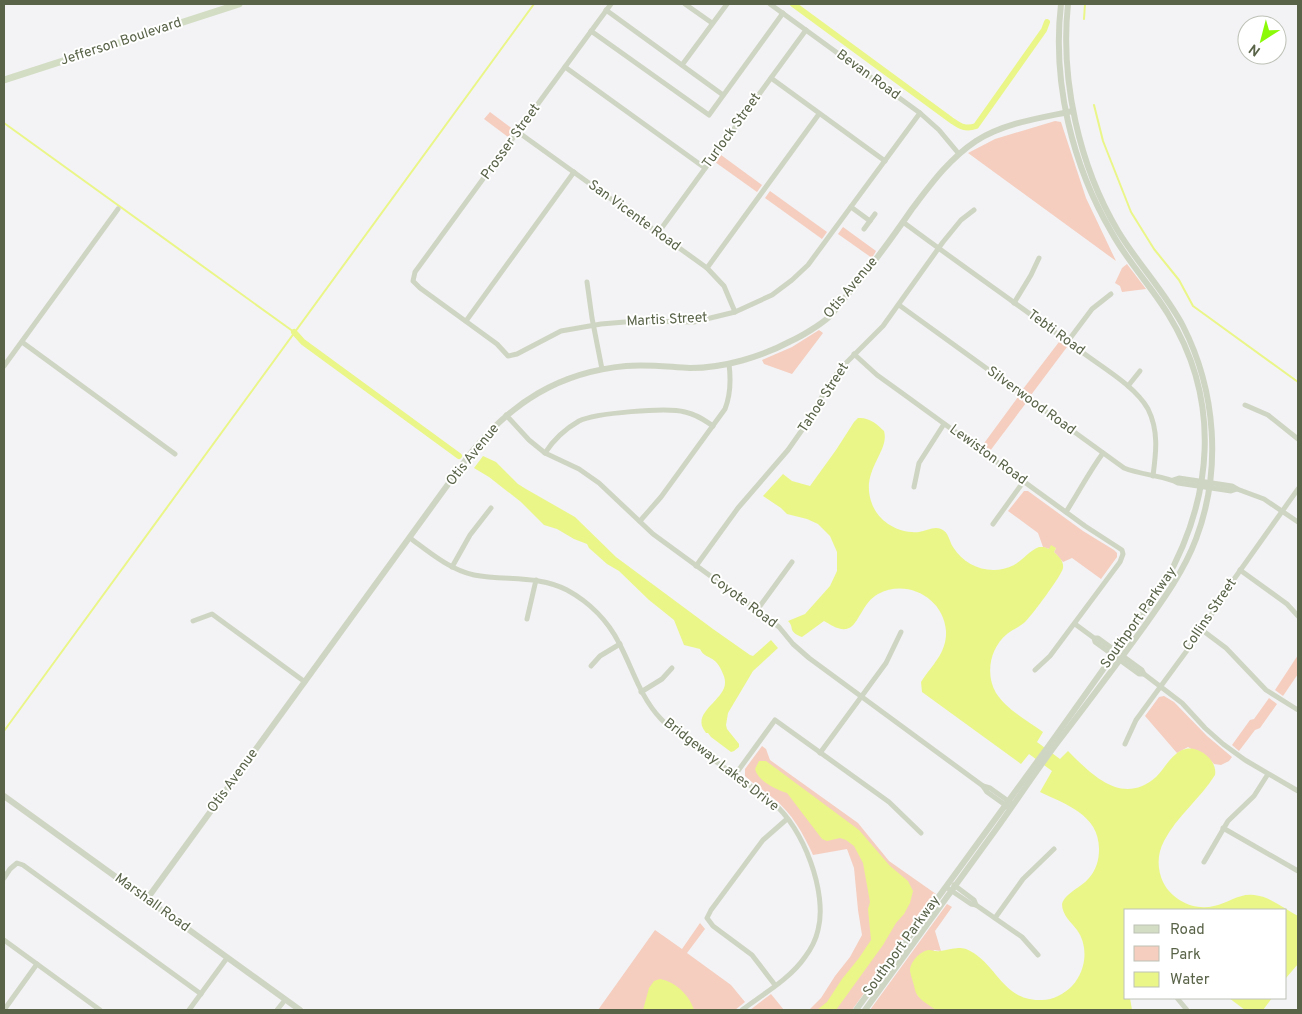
<svg xmlns="http://www.w3.org/2000/svg" width="1302" height="1014" viewBox="0 0 1302 1014" font-family="Overpass,sans-serif">
<rect width="100%" height="100%" fill="#f3f3f5"/>
<g fill="#f5cebf">
<path d="M490 112 514 130 508 137 484 119Z"/>
<path d="M1055 121 1061 122 1086 198 1116 261 968 153 995 139Z"/>
<path d="M721 155 762 185 757 192 715 162Z"/>
<path d="M770 191 827 232 822 239 765 198Z"/>
<path d="M843 227 876 251 872 258 838 234Z"/>
<path d="M1127 264 1146 289 1122 292 1120 286 1115 283 1122 268Z"/>
<path d="M819 330 823 333 792 374 764 364 762 360 792 347Z"/>
<path d="M1059 342 1067 347 1031 395 1023 389Z"/>
<path d="M1018 397 1026 403 990 451 982 446Z"/>
<path d="M1024 491H1028L1083 531 1114 550 1117 553V557L1101 579 1072 558 1063 562 1054 552 1056 548 1049 549 1043 547 1038 533 1008 511Z"/>
<path d="M1298 655V674L1283 696 1275 690Z"/>
<path d="M1164 696 1174 702 1207 736 1232 757 1229 761 1221 765 1214 764 1208 758 1188 747 1177 753 1145 716 1159 697Z"/>
<path d="M1269 698 1277 704 1260 728 1255 730 1239 751 1232 745 1250 720 1254 719Z"/>
<path d="M762 746 766 749 770 760 858 823 889 861 936 894 852 1010H809L821 998 835 976 850 957 862 935 858 910 854 868 847 849 813 855C803 833 792 813 773 798 764 790 753 784 745 776V769Z"/>
<path d="M947 904 952 907 935 931 941 951 934 950 914 982 918 996 936 1010H870Z"/>
<path d="M700 923 705 929 687 953 731 985 745 1002 735 1010H598L655 930 682 949Z"/>
<path d="M771 994 784 1010H750Z"/>
</g>
<g fill="#eaf688">
<path d="M858 418C869 417 877 424 884 431 890 451 861 470 871 501 877 521 898 534 919 532 926 531 934 526 941 529 949 532 949 541 953 547 966 568 992 576 1014 565 1023 560 1029 551 1039 547H1044L1049 549 1051 545 1056 548 1054 552C1059 557 1064 561 1063 568 1062 575 1032 615 1026 621 1020 627 1013 629 1007 634 990 648 985 674 996 693 1007 710 1028 721 1043 732L1037 742 1060 759 1068 751C1091 774 1122 807 1156 777 1165 768 1170 756 1182 750 1197 743 1218 760 1215 775 1200 799 1177 816 1164 841 1157 854 1157 869 1163 882 1172 900 1194 911 1214 906 1229 903 1239 893 1254 895 1269 896 1285 909 1298 916V964L1286 978V910H1126V998H1130L1132 1010H936C929 1005 917 999 915 990 914 984 911 977 910 971 910 962 920 951 929 950 933 950 936 952 940 951 949 950 956 946 966 949 997 962 1002 1002 1042 1000 1053 1000 1064 994 1072 986 1086 971 1089 947 1077 930 1071 922 1062 915 1062 904 1066 892 1081 888 1089 878 1096 870 1099 860 1099 850 1100 815 1065 804 1040 792L1052 771 1029 754 1021 764 922 692 921 682C932 665 947 653 946 631 944 598 907 578 878 594 863 602 858 625 849 628 841 632 831 625 824 621L802 637C787 631 795 628 788 621L805 614 830 586 837 571V552L830 536 818 524 807 519 787 514 781 508 763 496 783 474 792 481 810 486 836 450 854 422Z"/>
<path d="M483 456 496 462 518 484 526 489 575 517 616 557 713 629 750 655 753 656 771 640 778 648 753 671 728 713 726 725 727 729 739 744V747L734 751 731 752 711 737 708 733H706C705 731 703 729 702 726 697 710 726 698 725 682 725 679 724 676 723 674 716 654 705 660 700 649L684 645 674 620 649 600 619 571 607 564 589 548 587 544 574 539 557 529 544 525 521 502 489 477 474 468Z"/>
<path d="M759 761H766L859 830 890 866 908 881 913 891 910 903 904 914 896 923 883 945 836 1010H817L827 1002 842 979 859 958 871 940 868 909 870 902 863 863 854 846 846 840 840 838 827 841 822 839 787 793C775 789 758 781 755 769Z"/>
<path d="M660 979C676 982 689 995 694 1010H643L649 988 654 981Z"/>
<path d="M1229 998H1272L1263 1010H1245Z"/>
</g>
<g fill="none" stroke-linecap="round" stroke-linejoin="round">
<g stroke="#eaf688" stroke-width="2">
<path d="M1084 19 1085 4"/>
<path d="M1094 105 1103 141 1131 212 1154 249 1179 280 1193 306 1298 382"/>
<path d="M4 123 294 332"/>
<path d="M4 731 534 4"/>
</g>
<g stroke="#eaf688" stroke-width="6">
<path d="M793 4 951 120C960 126 965 130 976 126L1044 30 1047 22"/>
<path d="M294 332 303 342 459 456"/>
</g>
<g stroke="#cfd5c3" stroke-width="5">
<path d="M611 4 415 272 413 281 420 288 497 344 508 356 517 354 561 331 601 324 637 321 694 322 735 312 772 295 792 280 808 265 920 113"/>
<path d="M685 4 712 23"/>
<path d="M770 4 920 113 939 130 959 154"/>
<path d="M606 10 723 95"/>
<path d="M591 31 709 115 783 13"/>
<path d="M682 65 727 4"/>
<path d="M565 67 705 168"/>
<path d="M771 78 885 161"/>
<path d="M518 132 707 268 724 286 735 312"/>
<path d="M851 207 870 221"/>
<path d="M903 222C962 266 1023 308 1082 352 1103 368 1135 386 1148 409 1159 431 1156 453 1153 476"/>
<path d="M864 229 875 214"/>
<path d="M658 233 806 30"/>
<path d="M707 268 819 114"/>
<path d="M587 282 592 318 602 369"/>
<path d="M1014 303 1031 275 1039 258"/>
<path d="M899 305 1124 468C1141 475 1166 476 1178 483L1231 491 1237 489 1232 486 1179 478 1173 480"/>
<path d="M466 321 574 172"/>
<path d="M1068 341 1092 309 1111 294"/>
<path d="M22 342 175 454"/>
<path d="M854 354 877 375 902 393 1085 526 1122 550 1123 554 1120 562 1050 656 1035 670"/>
<path d="M4 366 118 209"/>
<path d="M1128 386 1140 371"/>
<path d="M1245 405 1268 415 1298 439"/>
<path d="M506 415 529 440 545 453 579 469 599 483 653 534 757 610 779 627 793 644 809 658 983 786 987 792 1008 807"/>
<path d="M545 453C554 439 565 429 579 421 595 413 667 407 685 412 696 414 704 420 713 426"/>
<path d="M914 487 919 463 944 424"/>
<path d="M1237 489 1264 499 1298 522"/>
<path d="M1066 512C1079 492 1089 472 1103 453"/>
<path d="M640 521 661 497 725 409C731 394 731 380 729 364"/>
<path d="M993 524 1024 481"/>
<path d="M410 538C429 552 450 570 474 575 506 581 538 575 567 590 589 602 608 621 619 643 633 669 640 697 661 719 672 731 686 740 699 750 724 767 749 784 773 803 803 827 828 893 818 930 816 939 811 949 805 957 790 979 763 994 742 1010"/>
<path d="M696 566 738 508 788 450 809 420 829 384 841 368 883 326 943 242 961 220 974 210"/>
<path d="M452 567 470 535 491 508"/>
<path d="M1240 570 1287 604 1298 616"/>
<path d="M757 610 792 562"/>
<path d="M527 619 536 580"/>
<path d="M193 621 212 614 305 682"/>
<path d="M1075 624 1094 638H1098L1142 670 1144 674H1139L1095 642 1094 638"/>
<path d="M1202 630 1226 648 1266 690 1298 710"/>
<path d="M591 666 600 656 620 644"/>
<path d="M1144 674 1182 703 1205 728 1223 744 1245 760 1298 791"/>
<path d="M641 692 662 679 672 668"/>
<path d="M1125 744 1136 720 1202 630 1227 589 1298 489"/>
<path d="M820 753 886 663 901 632"/>
<path d="M735 775 775 720 889 802 921 833"/>
<path d="M983 786 990 788 1011 803"/>
<path d="M1223 828 1298 871"/>
<path d="M1204 862 1228 821 1254 796 1268 774"/>
<path d="M4 878 10 869 17 863 23 865 201 994"/>
<path d="M946 887 971 904 976 905 974 900 954 885"/>
<path d="M976 905 1022 937 1038 955"/>
<path d="M995 918 1023 879 1054 849"/>
<path d="M4 940 100 1010"/>
<path d="M775 985 752 955 713 926 707 918 711 910 763 840 787 819"/>
<path d="M1177 998 1187 1010"/>
<path d="M4 1010 37 964"/>
<path d="M189 1010 227 958"/>
<path d="M277 1010 285 1000"/>
</g>
<g stroke="#cfd5c3" stroke-width="6">
<path d="M4 796 300 1010"/>
<path d="M147 899 470 454C511 403 559 372 626 366 647 364 669 367 690 368 724 368 761 357 791 341 802 336 820 325 829 317 836 310 842 301 848 294 871 267 892 238 912 209 931 184 949 159 976 141 1004 123 1040 118 1073 111"/>
<path d="M856 1010 1050 744 1164 584C1213 498 1222 401 1168 314 1151 286 1128 262 1112 233 1072 165 1052 82 1061 4"/>
<path d="M865 1010C909 950 953 889 997 828 1017 800 1036 771 1057 743 1086 705 1115 667 1143 628 1163 600 1184 571 1196 539 1222 470 1216 391 1183 326 1165 292 1138 264 1118 231 1079 166 1060 79 1068 4"/>
</g>
<path stroke="#d3ddc4" stroke-width="7" d="M4 80 239 4"/>
</g>
<g text-anchor="middle" dominant-baseline="central" stroke-width="4" stroke-linejoin="round" paint-order="stroke">
<g font-size="14" fill="#596348" stroke="#fff">
<text transform="translate(121 42) rotate(-18)">Jefferson Boulevard</text>
<text transform="translate(868 75) rotate(36)">Bevan Road</text>
<text transform="translate(732 131) rotate(-54)">Turlock Street</text>
<text transform="translate(511 142) rotate(-54)">Prosser Street</text>
<text transform="translate(634 216) rotate(36)">San Vicente Road</text>
<text transform="translate(851 288) rotate(-50)">Otis Avenue</text>
<text transform="translate(667 320) rotate(-3)">Martis Street</text>
<text transform="translate(1056 333) rotate(36)">Tebti Road</text>
<text transform="translate(824 398) rotate(-57)">Tahoe Street</text>
<text transform="translate(1031 401) rotate(36)">Silverwood Road</text>
<text transform="translate(473 455) rotate(-51)">Otis Avenue</text>
<text transform="translate(988 455) rotate(36)">Lewiston Road</text>
<text transform="translate(743 601) rotate(37)">Coyote Road</text>
<text transform="translate(1210 615) rotate(-56)">Collins Street</text>
<text transform="translate(1139 618) rotate(-55)">Southport Parkway</text>
<text transform="translate(721 765) rotate(38)">Bridgeway Lakes Drive</text>
<text transform="translate(233 781) rotate(-54)">Otis Avenue</text>
<text transform="translate(152 903) rotate(36)">Marshall Road</text>
<text transform="translate(902 946) rotate(-54)">Southport Parkway</text>
</g>
</g>
<rect width="1302" height="1014" fill="none" stroke="#596348" stroke-width="10"/>
<rect x="1124" y="909" width="162" height="90" fill="#ffffff" stroke="#bdc1b6"/>
<rect x="1134" y="925" width="25" height="8" fill="#d3ddc4" stroke="#bdc1b6"/>
<text x="1170" y="934" font-size="15" fill="#596348">Road</text>
<rect x="1134" y="946" width="25" height="15" fill="#f5cebf" stroke="#bdc1b6"/>
<text x="1170" y="959" font-size="15" fill="#596348">Park</text>
<rect x="1134" y="972" width="25" height="15" fill="#eaf688" stroke="#bdc1b6"/>
<text x="1170" y="984" font-size="15" fill="#596348">Water</text>
<g transform="translate(1262 40) rotate(216)"><circle r="24" fill="#ffffff" stroke="#bdc1b6"/>
<path d="M0-4L9 19L0 12L-9 19Z" fill="#8bfa08"/>
<text y="-8" font-size="14" font-weight="bold" text-anchor="middle" fill="#596348">N</text>
</g>
</svg>
